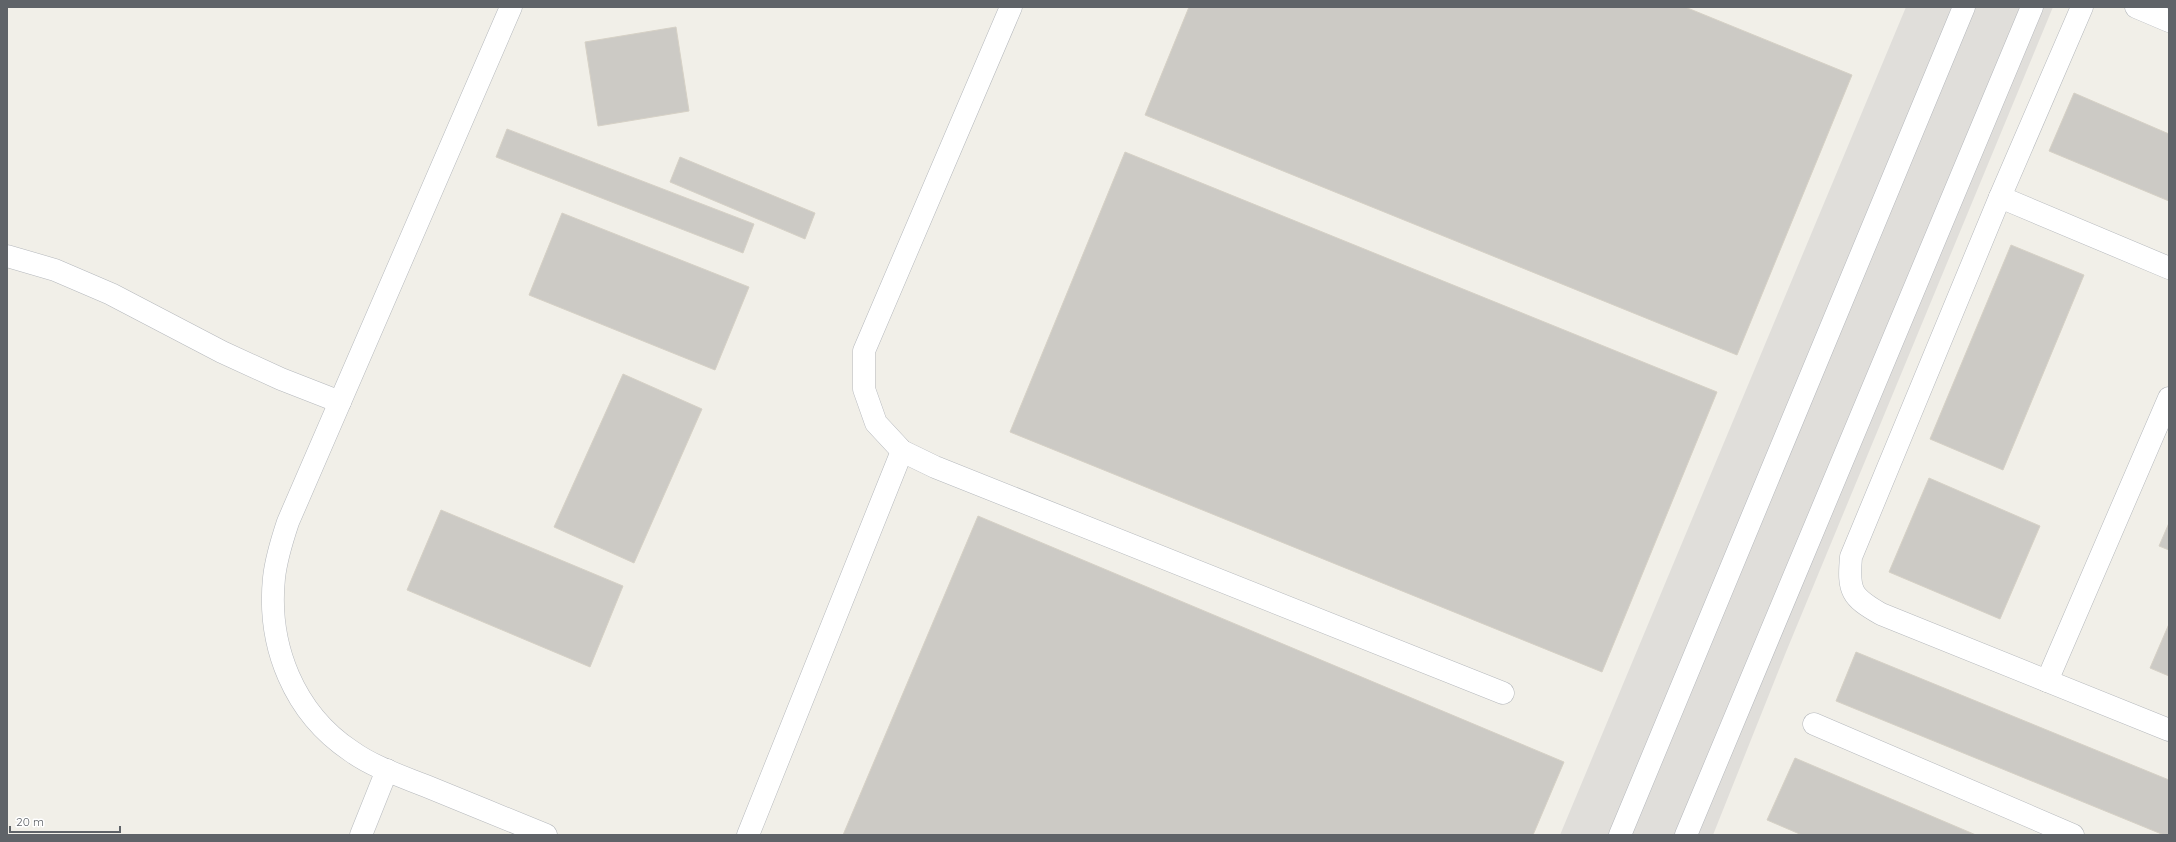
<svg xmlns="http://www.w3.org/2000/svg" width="2176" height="842" viewBox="0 0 2176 842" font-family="Quicksand,sans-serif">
<rect width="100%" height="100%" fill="#f1efe8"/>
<path fill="#e0deda" d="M1906 7H2053L1786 652 1713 835H1560Z"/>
<g fill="#cccac5" stroke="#d6d1c6">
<path d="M1189 7H1685L1852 75 1737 355 1145 115Z"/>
<path d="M676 27 689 111 598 126 585 42Z"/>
<path d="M2074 93 2169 134V201L2049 151Z"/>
<path d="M507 129 754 224 743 253 496 157Z"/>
<path d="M1125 152 1717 392 1602 672 1010 432Z"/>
<path d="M680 157 815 213 805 239 670 182Z"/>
<path d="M562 213 749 287 715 370 529 295Z"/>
<path d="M2011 245 2084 275 2003 470 1930 439Z"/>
<path d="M623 374 702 409 634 563 554 527Z"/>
<path d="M1929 478 2040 526 2000 619 1889 572Z"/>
<path d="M441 510 623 586 590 667 407 590Z"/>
<path d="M978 516 1564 762 1533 835H843Z"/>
<path d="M2169 523V550L2159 546Z"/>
<path d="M2169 624V676L2150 668Z"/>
<path d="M1856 652 2169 780V835H2164L1836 701Z"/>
<path d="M1795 758 1976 835H1802L1767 820Z"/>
</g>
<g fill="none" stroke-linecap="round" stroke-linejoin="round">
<g stroke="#b5b8bc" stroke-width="23">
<g id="minor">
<path d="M511 7 288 522C282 540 276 559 274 578 267 646 294 713 351 751 373 767 401 776 426 786 466 802 506 819 546 835"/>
<path d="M1011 7 864 351V389L876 423 902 451 935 467 1503 693"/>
<path d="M2082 7 2000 197 1851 557C1848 591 1851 597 1881 614L2169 730"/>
<path d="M2136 7 2169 21"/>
<path d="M2000 197 2169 268"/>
<path d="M7 256 55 270 111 294 222 352 281 379 340 402"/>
<path d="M2047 681 2169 398"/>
<path d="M1814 724 2073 835"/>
<path d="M361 835 387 770"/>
<path d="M748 835 902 451"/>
<path d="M1620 835 1964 7"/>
<path d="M1686 835 2032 7"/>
</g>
</g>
<use href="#minor" stroke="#fff" stroke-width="22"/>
</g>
<rect width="2176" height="842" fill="none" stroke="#5f6368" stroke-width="16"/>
<path d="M10 826v6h110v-6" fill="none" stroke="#5f6368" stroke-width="2"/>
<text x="16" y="826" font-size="12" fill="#5f6368" stroke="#ffffff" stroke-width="3" paint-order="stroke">20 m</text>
</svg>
